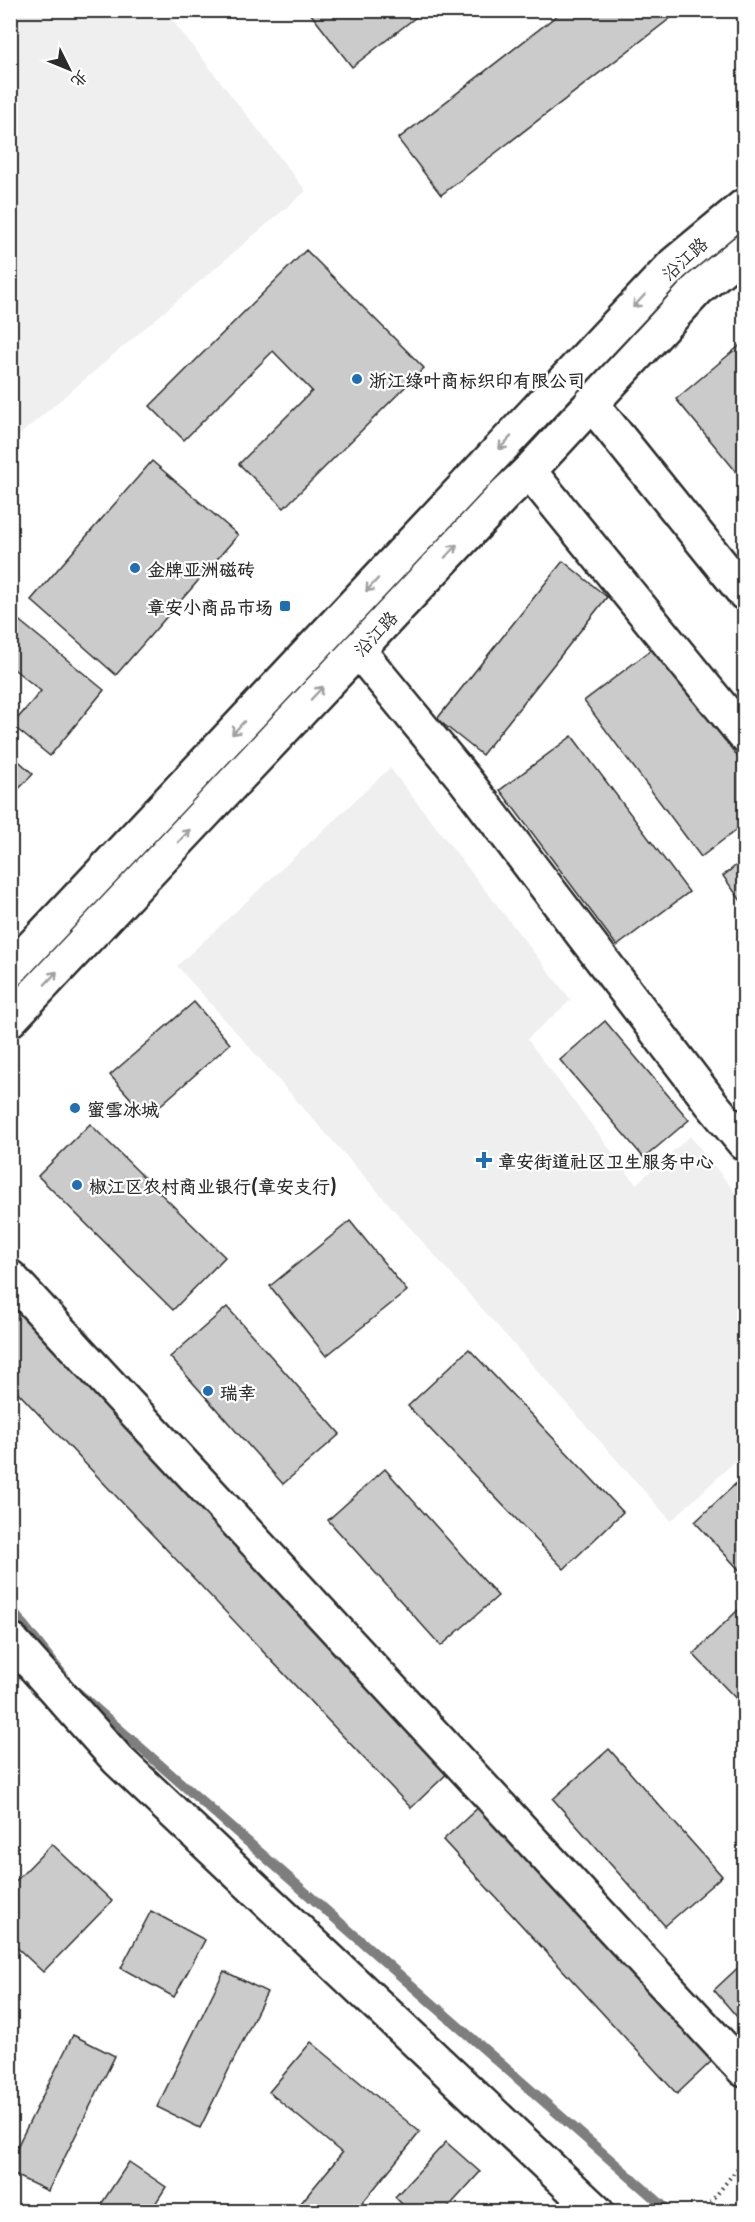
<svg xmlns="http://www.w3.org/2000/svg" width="755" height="2222" viewBox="0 0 755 2222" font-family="'Playpen Sans','LXGW WenKai TC',sans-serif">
<rect width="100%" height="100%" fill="#fff"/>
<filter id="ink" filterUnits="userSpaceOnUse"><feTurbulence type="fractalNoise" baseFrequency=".0167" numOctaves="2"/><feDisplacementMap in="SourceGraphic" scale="12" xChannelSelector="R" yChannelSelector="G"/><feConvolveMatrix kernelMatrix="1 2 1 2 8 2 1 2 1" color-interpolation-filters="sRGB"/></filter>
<g filter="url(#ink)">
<g fill="#efefef">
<path d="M11 10 165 11 306 191 11 442Z"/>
<path d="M390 768 571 1000 527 1039 636 1184 690 1136 744 1203V1453L671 1521 177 966Z"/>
</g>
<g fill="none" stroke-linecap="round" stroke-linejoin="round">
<g stroke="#7e7e7e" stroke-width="10">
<path d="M10 1608 63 1675"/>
<path d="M77 1692 670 2212"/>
</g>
</g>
<g fill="#cbcbcb" stroke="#2b2b2b" stroke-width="1.5">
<path d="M313 10H425L352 67 310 13Z"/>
<path d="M564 10H681L441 195 398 139Z"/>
<path d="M306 250 424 368 284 508 239 464 312 391 273 351 184 440 150 406Z"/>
<path d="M744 342V481L676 399Z"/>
<path d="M152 461 238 535 116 675 31 600Z"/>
<path d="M563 561 607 597 482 755 437 719Z"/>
<path d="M10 613 104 690 50 756 12 725 41 691 10 666Z"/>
<path d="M655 647 744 765V824L701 857 584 701Z"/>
<path d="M572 736 689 892 617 946 500 790Z"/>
<path d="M10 753 33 774 10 798Z"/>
<path d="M744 859V905L723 876Z"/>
<path d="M194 1002 230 1044 147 1117 110 1075Z"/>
<path d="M605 1021 689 1120 644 1158 560 1060Z"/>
<path d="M90 1124 225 1257 173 1310 38 1176Z"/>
<path d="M350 1221 407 1291 326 1356 270 1286Z"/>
<path d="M10 1299 454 1767 411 1808 10 1384Z"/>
<path d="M227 1307 340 1434 283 1484 170 1357Z"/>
<path d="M469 1349 623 1512 564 1569 408 1406Z"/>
<path d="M385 1469 498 1596 441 1646 328 1520Z"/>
<path d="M744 1476V1575L695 1522Z"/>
<path d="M741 1607 744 1610V1707L693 1654Z"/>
<path d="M609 1749 722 1876 665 1926 553 1799Z"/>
<path d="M483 1803 716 2057 677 2094 443 1840Z"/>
<path d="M52 1844 112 1901 43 1972 10 1941V1887Z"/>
<path d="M151 1911 205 1940 174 1997 121 1968Z"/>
<path d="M744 1962V2025L714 1990Z"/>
<path d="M224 1971 267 1992 200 2128 157 2107Z"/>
<path d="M73 2035 115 2056 48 2191 10 2173V2161Z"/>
<path d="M311 2042 420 2132 355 2212H311L301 2203 342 2153 269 2092Z"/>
<path d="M446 2142 480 2172 444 2212H410L395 2197Z"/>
<path d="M129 2162 166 2187 150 2212H96Z"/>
</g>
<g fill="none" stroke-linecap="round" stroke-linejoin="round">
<g stroke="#2b2b2b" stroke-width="38">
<g id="minor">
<path d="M591 403 744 593"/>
<path d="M529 471 744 735"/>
<path d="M358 650 465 780 711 1103 744 1143"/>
<path d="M10 1277 744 2070"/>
<path d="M10 1639 118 1760 597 2212"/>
</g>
</g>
<g stroke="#2b2b2b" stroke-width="38">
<g id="primary">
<path d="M10 970 674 264 744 206"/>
<path d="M10 1020 504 495 529 471 698 289 744 251"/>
</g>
</g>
<path stroke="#2b2b2b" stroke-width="4" stroke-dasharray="1.5 4.5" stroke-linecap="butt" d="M703 2212 744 2160"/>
<use href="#minor" stroke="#fff" stroke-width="33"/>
<use href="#primary" stroke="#fff" stroke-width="33"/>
</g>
<defs><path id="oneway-shaft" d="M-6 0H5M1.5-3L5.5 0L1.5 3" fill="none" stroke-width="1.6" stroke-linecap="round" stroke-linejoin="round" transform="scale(1.5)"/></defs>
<g stroke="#a0a0a0">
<use href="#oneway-shaft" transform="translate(639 301) rotate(133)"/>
<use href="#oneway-shaft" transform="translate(505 443) rotate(133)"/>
<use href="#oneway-shaft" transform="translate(451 551) rotate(-47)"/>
<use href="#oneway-shaft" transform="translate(372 585) rotate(133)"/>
<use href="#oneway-shaft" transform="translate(317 693) rotate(-47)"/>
<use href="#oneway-shaft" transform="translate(238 728) rotate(133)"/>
<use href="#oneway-shaft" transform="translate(184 836) rotate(-47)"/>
<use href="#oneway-shaft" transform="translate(51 978) rotate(-47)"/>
</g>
</g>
<g fill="#1f6fb2" stroke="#fff" stroke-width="2">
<circle cx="357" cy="379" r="6"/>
<circle cx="135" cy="568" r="6"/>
<rect x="279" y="600" width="12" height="12" rx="3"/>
<circle cx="75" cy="1108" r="6"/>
<path d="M481 1151h6v6h6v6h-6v6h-6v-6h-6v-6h6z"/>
<circle cx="77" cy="1185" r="6"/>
<circle cx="208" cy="1391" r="6"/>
</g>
<g text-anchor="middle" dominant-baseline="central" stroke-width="4.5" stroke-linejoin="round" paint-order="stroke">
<g font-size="18" fill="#2b2b2b" stroke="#fff">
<text transform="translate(684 258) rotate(-42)">沿江路</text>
<text transform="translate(375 633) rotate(-47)">沿江路</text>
</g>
<g font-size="18" font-weight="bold" fill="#2b2b2b" stroke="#fff" text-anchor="start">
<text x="369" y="379">浙江绿叶商标织印有限公司</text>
<text x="147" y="568">金牌亚洲磁砖</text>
<text x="273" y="606" text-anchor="end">章安小商品市场</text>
<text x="87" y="1108">蜜雪冰城</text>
<text x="498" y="1160">章安街道社区卫生服务中心</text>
<text x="89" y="1185">椒江区农村商业银行(章安支行)</text>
<text x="220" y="1391">瑞幸</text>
</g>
</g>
<rect width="755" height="2222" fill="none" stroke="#fff" stroke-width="36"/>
<rect x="18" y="18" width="719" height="2186" fill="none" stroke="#2b2b2b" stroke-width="2" filter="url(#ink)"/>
<g transform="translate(69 69) rotate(133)" stroke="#ffffff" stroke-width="4.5" paint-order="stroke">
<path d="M0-4.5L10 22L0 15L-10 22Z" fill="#2b2b2b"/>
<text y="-9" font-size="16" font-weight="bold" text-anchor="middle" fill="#2b2b2b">北</text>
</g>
</svg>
